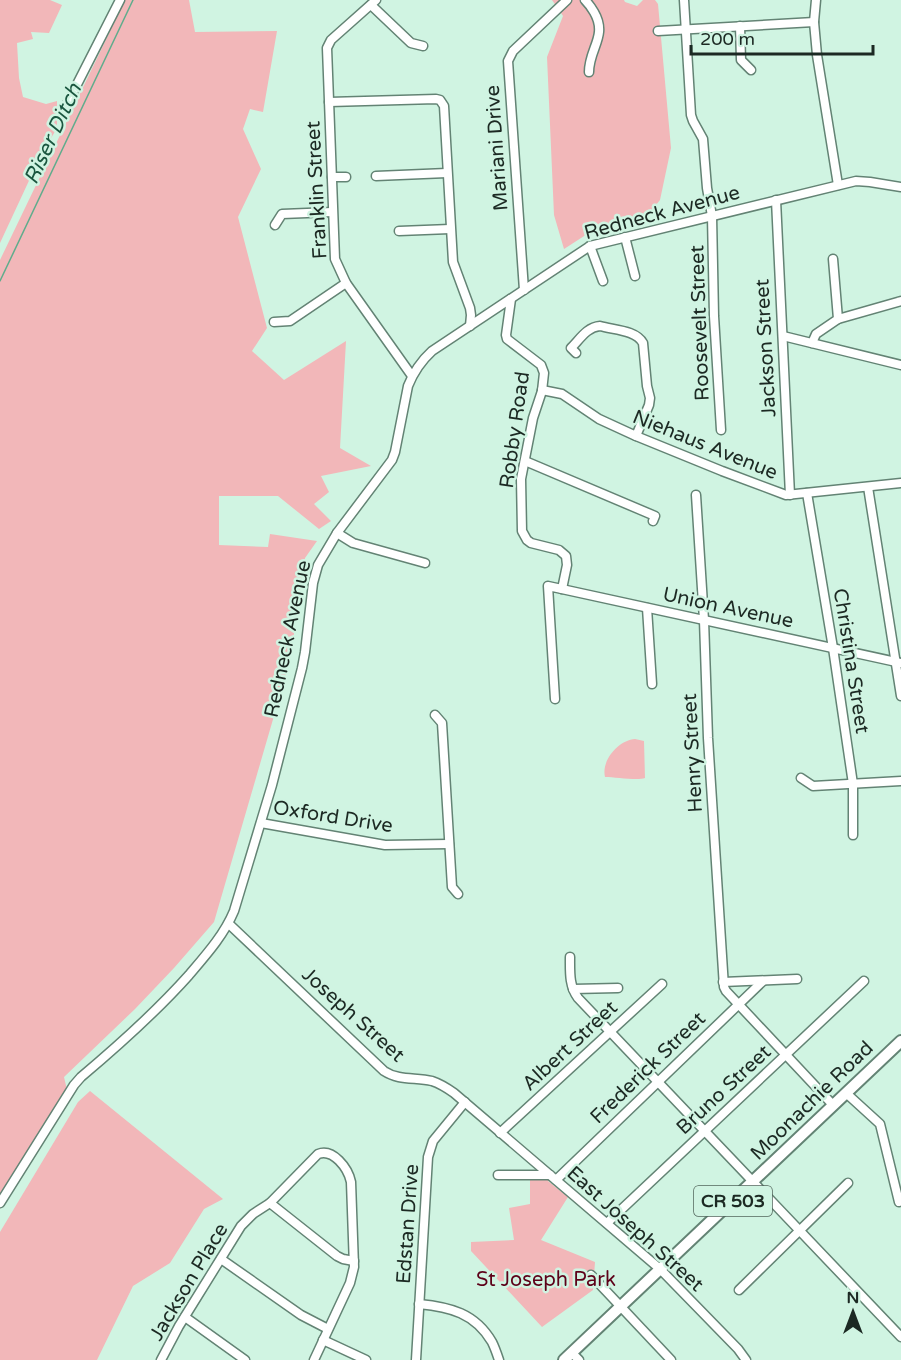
<svg xmlns="http://www.w3.org/2000/svg" width="901" height="1360" viewBox="0 0 901 1360" font-family="'Varela Round',sans-serif">
<rect width="100%" height="100%" fill="#d0f4e2"/>
<g fill="#f2b7b9">
<path d="M0 0H50L62 5 49 33 31 32 33 39 17 43 19 78 23 97 46 104 57 101V128L40 157 0 243Z"/>
<path d="M125 0H189L195 32 277 31 263 112 250 109 243 129 261 169 238 217 267 328 252 351 284 380 346 341 340 448 371 466 321 476 329 492 314 504 331 521 319 529 278 496H219V545L268 547 270 534 317 541 305 558 290 661 214 922 174 968 135 1009 64 1077 68 1094 0 1209V260Z"/>
<path d="M552 0H624L625 2 637 6 643 0H655L658 4 671 148 660 200 647 216 595 229 564 249 554 215 547 57 563 16Z"/>
<path d="M635 739 644 741 645 778C638 781 615 777 605 777 601 760 619 740 635 739Z"/>
<path d="M90 1091 223 1199 204 1209 170 1263 133 1286 97 1360H0V1232L78 1102Z"/>
<path d="M552 1176 548 1181 568 1197 541 1240 595 1262 593 1290 542 1327 471 1251V1242L514 1240 509 1208 530 1204V1180Z"/>
</g>
<g fill="none" stroke-linecap="round" stroke-linejoin="round">
<path stroke="#60ac8c" stroke-width="1.5" d="M0 281 133 0"/>
<g stroke="#638374" stroke-width="11">
<g id="minor">
<path d="M376 0 331 40 327 48 335 259 346 283 412 376"/>
<path d="M585 0C589 4 591 7 594 12 608 36 589 48 589 72"/>
<path d="M684 0 691 115 693 121 703 139 707 188 712 216 714 316 721 430"/>
<path d="M816 0 814 22 817 55 838 185"/>
<path d="M371 5 411 43 423 46"/>
<path d="M740 26 741 60 751 70"/>
<path d="M658 31 814 22"/>
<path d="M329 102 436 99 440 100 444 106 453 262 470 308 471 315 470 326"/>
<path d="M67 104 120 0"/>
<path d="M376 176 447 173"/>
<path d="M332 177H346"/>
<path d="M776 200 790 495"/>
<path d="M275 225 282 214 332 212"/>
<path d="M399 231 450 229"/>
<path d="M625 237 635 276"/>
<path d="M590 246 603 281"/>
<path d="M524 290 508 61 513 51 567 0"/>
<path d="M511 299 506 335 507 339 541 365 544 373 542 391 533 418 521 479 522 531 527 540 531 543 559 550 566 556 567 565 562 589"/>
<path d="M838 319 901 301"/>
<path d="M274 322 290 321 346 283"/>
<path d="M783 336 901 365"/>
<path d="M812 343 816 334 838 319 833 259"/>
<path d="M576 353 571 348C580 339 587 327 600 326 614 330 636 330 643 343L647 386 650 398 649 405 636 436"/>
<path d="M542 390 562 394 599 419 636 436 722 471 786 495 901 483"/>
<path d="M525 461 655 516 653 521"/>
<path d="M868 487 901 696"/>
<path d="M807 493 833 648 853 784V835"/>
<path d="M696 495 704 620 708 738 724 987 726 991 833 1105"/>
<path d="M337 533 353 543 425 563"/>
<path d="M647 608 652 684"/>
<path d="M555 699 548 586 901 663"/>
<path d="M435 715 442 723 452 887 458 894"/>
<path d="M801 778 813 786 901 781"/>
<path d="M261 823 385 845 449 844"/>
<path d="M229 924 384 1071C399 1081 416 1077 432 1081 441 1084 447 1088 454 1093L660 1269 738 1349 746 1360"/>
<path d="M570 957C570 972 569 986 578 998L901 1337"/>
<path d="M723 982 797 979"/>
<path d="M573 989 618 988"/>
<path d="M846 1093 880 1124 899 1202"/>
<path d="M500 1133 662 984"/>
<path d="M498 1175H550"/>
<path d="M556 1180 763 981"/>
<path d="M0 1203 74 1085 81 1077C119 1045 156 1012 189 975 206 955 224 935 234 911L272 785 302 668 305 652 313 583 318 565 337 533 392 460 395 452 408 386C414 371 421 361 432 351L590 246 856 181 870 182 901 187"/>
<path d="M270 1203 337 1256 343 1259 354 1261"/>
<path d="M607 1223 864 981"/>
<path d="M221 1259 301 1315 328 1329"/>
<path d="M591 1275 671 1360"/>
<path d="M739 1290 848 1183"/>
<path d="M419 1304C450 1307 475 1313 492 1342 495 1348 497 1354 499 1360"/>
<path d="M185 1317 245 1360"/>
<path d="M323 1340 366 1360"/>
<path d="M572 1353 579 1360"/>
<path d="M161 1360 179 1326 241 1226 253 1214 270 1203 318 1154C333 1148 348 1168 351 1182L354 1267 350 1283 314 1360"/>
<path d="M416 1360 428 1157 433 1141 465 1102"/>
</g>
</g>
<g stroke="#638374" stroke-width="14">
<path id="major" d="M564 1360 901 1041"/>
</g>
<use href="#minor" stroke="#fff" stroke-width="8"/>
<use href="#major" stroke="#fff" stroke-width="10"/>
</g>
<g text-anchor="middle" dominant-baseline="central" stroke-width="5" stroke-linejoin="round" paint-order="stroke">
<rect fill="#d0f4e2" stroke="#52665c" stroke-width="1.5" x="694" y="1186" width="78" height="30" rx="4.5"/>
<g font-size="18" font-weight="bold" fill="#1c2923">
<text x="733" y="1201">CR 503</text>
</g>
<g font-size="20" fill="#1c2923" stroke="#d0f4e2">
<text transform="translate(497 148) rotate(-94)">Mariani Drive</text>
<text transform="translate(317 190) rotate(-93)">Franklin Street</text>
<text transform="translate(662 213) rotate(-15)">Redneck Avenue</text>
<text transform="translate(700 323) rotate(-92)">Roosevelt Street</text>
<text transform="translate(766 348) rotate(-93)">Jackson Street</text>
<text transform="translate(515 430) rotate(-82)">Robby Road</text>
<text transform="translate(705 445) rotate(22)">Niehaus Avenue</text>
<text transform="translate(728 608) rotate(12)">Union Avenue</text>
<text transform="translate(288 639) rotate(-78)">Redneck Avenue</text>
<text transform="translate(851 661) rotate(81)">Christina Street</text>
<text transform="translate(693 753) rotate(-93)">Henry Street</text>
<text transform="translate(333 817) rotate(9)">Oxford Drive</text>
<text transform="translate(353 1015) rotate(42)">Joseph Street</text>
<text transform="translate(570 1046) rotate(-43)">Albert Street</text>
<text transform="translate(648 1068) rotate(-44)">Frederick Street</text>
<text transform="translate(724 1090) rotate(-43)">Bruno Street</text>
<text transform="translate(812 1101) rotate(-44)">Moonachie Road</text>
<text transform="translate(408 1224) rotate(-86)">Edstan Drive</text>
<text transform="translate(635 1229) rotate(42)">East Joseph Street</text>
<text transform="translate(189 1282) rotate(-59)">Jackson Place</text>
</g>
<g font-size="20" fill="#5d0119" stroke="#d0f4e2">
<text x="546" y="1280">St Joseph Park</text>
</g>
<g font-size="21" font-style="italic" fill="#1a563f" stroke="#d0f4e2">
<text transform="translate(53 134) rotate(-65)">Riser Ditch</text>
</g>
</g>
<g transform="translate(853 1312)" stroke="#d0f4e2" stroke-width="4.5" paint-order="stroke">
<path d="M0-4.5L10 22L0 15L-10 22Z" fill="#1c2923"/>
<text y="-9" font-size="16" font-weight="bold" text-anchor="middle" fill="#1c2923">N</text>
</g>
<path d="M691 45v9h182v-9" fill="none" stroke="#1c2923" stroke-width="3"/>
<text x="700" y="45" font-size="18" fill="#1c2923" stroke="#d0f4e2" stroke-width="4.5" paint-order="stroke">200 m</text>
</svg>
